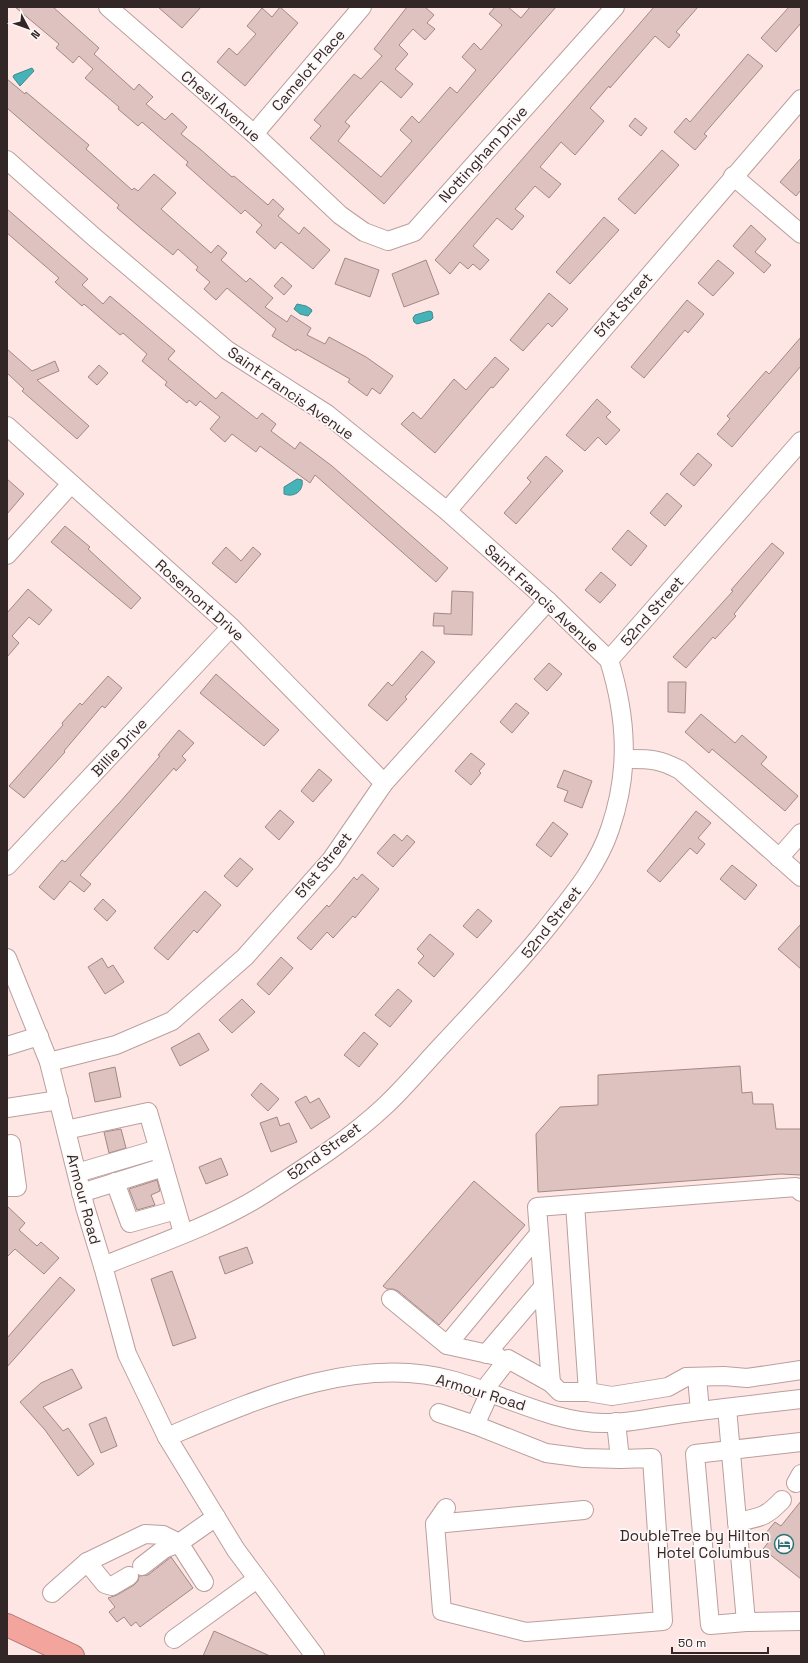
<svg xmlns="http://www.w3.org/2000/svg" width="808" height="1663" viewBox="0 0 808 1663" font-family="'Space Grotesk',sans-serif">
<rect width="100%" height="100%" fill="#fee6e4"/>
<g fill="#46b3b9" stroke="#40898d">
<path d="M32 68 34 71 20 86 13 77 14 75Z"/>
<path d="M297 304 306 306 311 309 312 311 308 316 300 314 294 309Z"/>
<path d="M429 311 432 312 433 318 431 320 417 324 414 322 413 318 415 315Z"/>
<path d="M297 479 302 480C304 491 294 498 284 494V487Z"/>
</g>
<g fill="#dec2bf" stroke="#a38886">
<path d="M15 7H53L99 48 94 54 134 90 139 84 153 97 146 104 165 120 172 113 187 127 181 134 200 149 232 177 234 176 268 205 273 199 284 209 278 216 299 234 304 227 330 250 313 269 281 242 275 249 256 232 262 225 245 210 241 214 186 165 188 162 142 122 138 126 118 109 119 107 85 78 93 69 79 56 73 63 56 48 59 44Z"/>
<path d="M158 7H201L182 28Z"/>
<path d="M280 7 298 23 245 86 217 62 229 48 237 55 256 34 247 26 262 8 272 17Z"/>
<path d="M407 7H425L434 15 427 23 435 29 425 40 413 29 399 45 408 54 395 69 413 84 401 98 381 81 345 122 350 126 338 141 381 177 412 141 400 130 412 116 419 123 450 87 457 93 476 70 462 57 474 43 481 50 502 25 489 14 495 7H508L521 18 530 7H556L384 204 310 138 321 126 314 120 354 74 361 79 382 56 374 49Z"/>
<path d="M654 7H698L676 32 680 35 669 48 655 36 610 88 609 86 590 108 604 121 575 155 561 142 540 167 561 184 549 198 535 186 515 209 524 216 512 230 497 218 473 246 489 260 480 270 473 264 468 269 460 262 450 274 435 260Z"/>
<path d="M789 7H801V23L776 52 761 38Z"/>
<path d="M748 54 763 66 704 134 707 136 695 150 674 132 686 118 690 122Z"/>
<path d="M7 79 25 94 26 92 89 145 86 149 132 190 134 188 138 191 154 174 176 193 161 209 211 253 218 245 227 253 221 260 246 282 250 278 273 298 265 307 287 322 291 315 311 328 307 335 325 344 329 337 366 357 393 376 380 394 372 388 367 396 348 382 350 379 297 349 296 351 272 336 276 329 227 288 216 300 204 289 210 282 196 270 198 267 178 249 173 255 144 231 117 208 119 205 7 108Z"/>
<path d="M635 118 647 128 641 136 629 126Z"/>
<path d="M662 150 679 165 635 214 618 199Z"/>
<path d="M801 158V190L796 196 780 182Z"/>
<path d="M7 209 88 279 82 285 103 304 110 296 175 351 168 359 216 399 222 392 257 419 262 413 276 424 271 431 295 449 300 442 332 466 448 568 436 582 315 475 310 483 260 446 256 452 232 434 225 442 210 429 220 417 200 401 196 406 189 400 187 403 165 385 167 382 142 361 147 354 123 333 120 335 84 304 82 306 55 282 59 278 7 233Z"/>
<path d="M604 217 619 230 570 284 556 272Z"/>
<path d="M751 225 766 239 755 252 771 265 764 273 733 246Z"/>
<path d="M345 258 379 270 370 297 335 284Z"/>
<path d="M426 260 439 294 404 307 392 274Z"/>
<path d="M718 260 734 273 713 296 698 283Z"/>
<path d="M282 277 292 286 284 295 274 286Z"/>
<path d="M549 293 568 309 552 327 548 323 523 351 510 340Z"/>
<path d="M687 300 704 314 688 333 685 330 644 378 631 367Z"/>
<path d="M801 337V366L732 447 717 434 730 419 727 416 766 371 769 374Z"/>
<path d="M7 349 32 371 55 361 59 371 37 380 89 426 77 439 22 391 24 389 7 373Z"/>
<path d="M495 357 509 369 493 388 491 387 435 453 401 424 413 412 421 419 454 379 466 390Z"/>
<path d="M99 365 108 373 97 385 88 377Z"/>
<path d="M597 399 611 412 606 417 620 430 606 445 598 437 585 451 566 435Z"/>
<path d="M698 453 712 465 694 486 680 474Z"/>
<path d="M546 456 563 471 516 524 504 513 531 482 527 478Z"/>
<path d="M7 479 24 494 7 514Z"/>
<path d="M667 493 682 506 665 526 650 513Z"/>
<path d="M65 526 90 547 88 549 141 598 131 609 51 542Z"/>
<path d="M628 530 647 546 631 566 612 549Z"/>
<path d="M772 543 784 553 734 614 736 616 715 639 713 637 686 668 673 657 733 591 731 590Z"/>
<path d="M226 547 241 561 253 547 261 554 236 583 212 563Z"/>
<path d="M601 572 616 585 600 603 585 590Z"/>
<path d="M28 589 52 610 39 625 29 617 12 636 19 643 7 657V613Z"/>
<path d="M452 591 473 592 472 635 444 634V626H433L434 613 451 614Z"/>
<path d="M422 651 435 662 405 697 407 699 387 721 368 705 388 682 392 686Z"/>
<path d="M549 663 562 674 547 691 534 679Z"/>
<path d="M216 674 279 730 264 746 200 693Z"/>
<path d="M108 676 122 688 105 708 102 706 64 751 65 752 24 798 9 786 63 725 62 723 80 703 82 705Z"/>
<path d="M668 682H686L685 713 668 712Z"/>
<path d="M516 703 529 713 512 733 500 722Z"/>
<path d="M701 714 735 743 742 735 767 757 761 764 798 796 785 811 712 749 709 753 685 732Z"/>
<path d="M179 730 194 743 182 756 186 760 176 771 174 768 80 875 91 884 84 892 70 881 54 900 39 887 62 860 65 862 120 802 160 756 158 755Z"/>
<path d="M471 753 485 764 479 771 481 773 471 785 455 771Z"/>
<path d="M319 769 332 780 313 802 301 791Z"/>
<path d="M564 770 592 781 582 808 564 801 568 791 557 787Z"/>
<path d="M280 810 294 822 279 840 265 827Z"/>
<path d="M696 811 711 823 698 838 705 844 697 854 690 848 660 882 647 871Z"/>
<path d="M553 822 568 834 551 857 536 845Z"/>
<path d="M394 834 402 841 407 835 415 842 393 867 377 853Z"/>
<path d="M240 858 253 869 237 887 224 876Z"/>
<path d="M732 865 757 885 745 900 720 879Z"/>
<path d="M362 874 379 889 355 918 353 916 333 938 327 932 311 950 297 938 327 905 329 907 354 877 357 880Z"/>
<path d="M205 891 221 905 197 933 194 930 168 960 154 948Z"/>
<path d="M103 899 116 911 107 921 94 909Z"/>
<path d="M478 909 492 921 477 938 463 926Z"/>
<path d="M801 924V969L778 949Z"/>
<path d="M430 934 454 954 434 977 418 963 424 956 417 949Z"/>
<path d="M281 957 293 968 269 995 257 984Z"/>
<path d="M102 958 108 968 113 965 124 982 105 994 88 967Z"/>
<path d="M398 989 412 1001 390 1027 375 1015Z"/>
<path d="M242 999 255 1012 232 1033 219 1020Z"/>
<path d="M364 1032 378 1044 359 1067 344 1055Z"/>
<path d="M199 1033 209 1050 180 1066 171 1048Z"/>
<path d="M740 1066 742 1093 752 1092 753 1104H773L776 1129H801V1175L781 1174 538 1192 536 1134 560 1107 598 1105V1075Z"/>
<path d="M115 1067 121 1097 95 1102 89 1073Z"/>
<path d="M261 1083 279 1099 268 1111 251 1095Z"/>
<path d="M306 1096 310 1103 319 1098 330 1117 311 1129 295 1102Z"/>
<path d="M277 1117 280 1126 289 1123 297 1142 271 1152 260 1123Z"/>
<path d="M121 1129 126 1148 109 1153 104 1132Z"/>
<path d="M221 1158 228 1175 206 1184 199 1167Z"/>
<path d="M157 1180 160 1191 151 1195 155 1205 137 1210 129 1189Z"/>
<path d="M474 1181 525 1225 439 1325 398 1291 393 1289H387L383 1286Z"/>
<path d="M7 1206 25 1223 19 1230 37 1246 41 1242 59 1258 44 1274 15 1249 7 1257Z"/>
<path d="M247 1247 253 1263 225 1274 219 1257Z"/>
<path d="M172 1271 196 1338 173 1346 151 1279Z"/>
<path d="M60 1277 75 1290 7 1367V1338Z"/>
<path d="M72 1369 82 1388 43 1407 63 1431 68 1428 94 1464 78 1476 45 1430 20 1402 41 1383Z"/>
<path d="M106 1417 117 1446 101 1453 89 1424Z"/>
<path d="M801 1501V1579L763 1549 771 1539 765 1534 775 1522 781 1526Z"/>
<path d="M171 1557 193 1588 140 1627 136 1622 131 1626 124 1617 117 1622 109 1612 115 1607 108 1598 117 1595 134 1585 138 1581 139 1576 148 1575Z"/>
<path d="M214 1631 270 1656H203Z"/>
</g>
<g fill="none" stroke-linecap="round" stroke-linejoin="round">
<g stroke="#bb9f9d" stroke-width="20">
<g id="minor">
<path d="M108 7 254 134 340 215 364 232 388 241 414 232 615 7"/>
<path d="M254 134 362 7"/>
<path d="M7 160 94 237 227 350 327 414 447 511 548 601 609 660"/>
<path d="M733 176 801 234"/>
<path d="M7 426 231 627 384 783"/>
<path d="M447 511 801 99"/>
<path d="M7 555 71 484"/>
<path d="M624 759C648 759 658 758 680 770L801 877"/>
<path d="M779 858 801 833"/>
<path d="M7 866 231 627"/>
<path d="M7 958 49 1062 85 1207 103 1266 127 1354 167 1437 236 1550 315 1656"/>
<path d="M7 1046 39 1036"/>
<path d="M49 1062 116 1045 172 1021 245 957 331 860 384 783 548 601"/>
<path d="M7 1108 59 1100"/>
<path d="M66 1130 148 1112 183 1233"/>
<path d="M77 1173 158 1149"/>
<path d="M115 1182 130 1223 176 1210"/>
<path d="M7 1187H17L11 1144"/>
<path d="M81 1193 164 1167"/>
<path d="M103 1266C157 1244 215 1225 264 1194 306 1167 350 1139 386 1105 407 1085 425 1063 445 1042 479 1005 514 969 545 930 570 898 597 868 610 829 630 771 627 718 609 660L801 441"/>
<path d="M391 1299 447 1345 539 1234"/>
<path d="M447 1345 497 1356"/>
<path d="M486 1354 543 1287"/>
<path d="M697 1377 700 1411"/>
<path d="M551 1383 560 1392H588L575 1204"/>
<path d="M484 1390 508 1359 551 1383 537 1207 796 1187 801 1192"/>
<path d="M490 1392 475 1425 546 1453 584 1458 620 1459 616 1422"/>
<path d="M588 1392 612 1396 668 1387 686 1377 724 1376 747 1378 801 1370"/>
<path d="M727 1408 746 1622"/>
<path d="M439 1413 475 1425"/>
<path d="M167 1437C255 1400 358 1353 455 1381 503 1395 558 1425 609 1423 629 1423 650 1418 671 1415 714 1409 757 1404 801 1399"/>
<path d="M801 1442 695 1454 710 1625 746 1622 801 1621"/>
<path d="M796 1483 801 1474"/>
<path d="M446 1508 435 1524 442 1611 526 1632 663 1621 652 1458 620 1459"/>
<path d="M737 1522C760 1517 765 1518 782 1500"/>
<path d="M435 1524 584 1510"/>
<path d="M87 1562 105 1584 112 1586 129 1576"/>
<path d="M142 1566 164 1549 179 1543 204 1582"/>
<path d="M52 1593 87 1562 145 1534 163 1535 179 1543 216 1517"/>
<path d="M174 1639 257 1579"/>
</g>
</g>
<g stroke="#af7873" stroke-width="24">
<path id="highway" d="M7 1625 73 1656"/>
</g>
<use href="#minor" stroke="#fff" stroke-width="18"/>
<use href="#highway" stroke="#f3a49d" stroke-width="22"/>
</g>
<defs>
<g id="hotel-ring" transform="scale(1)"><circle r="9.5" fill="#fef8f8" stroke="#287377" stroke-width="1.5"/><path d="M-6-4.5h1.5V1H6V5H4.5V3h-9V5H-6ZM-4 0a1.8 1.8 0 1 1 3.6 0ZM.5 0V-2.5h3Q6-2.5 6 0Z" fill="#287377"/></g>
</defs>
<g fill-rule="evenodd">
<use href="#hotel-ring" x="784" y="1544"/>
</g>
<g text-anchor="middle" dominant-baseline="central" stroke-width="3.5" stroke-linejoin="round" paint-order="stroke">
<g font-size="15" fill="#322726" stroke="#fef8f8">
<text transform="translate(308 70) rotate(-49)">Camelot Place</text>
<text transform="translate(221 106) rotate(41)">Chesil Avenue</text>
<text transform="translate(483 154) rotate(-48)">Nottingham Drive</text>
<text transform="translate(623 305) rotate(-49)">51st Street</text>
<text transform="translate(291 393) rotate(35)">Saint Francis Avenue</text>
<text transform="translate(542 598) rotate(43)">Saint Francis Avenue</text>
<text transform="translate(200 600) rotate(42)">Rosemont Drive</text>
<text transform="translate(652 611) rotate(-49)">52nd Street</text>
<text transform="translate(119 747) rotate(-47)">Billie Drive</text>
<text transform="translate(323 865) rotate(-51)">51st Street</text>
<text transform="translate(551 922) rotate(-52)">52nd Street</text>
<text transform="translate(324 1151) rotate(-36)">52nd Street</text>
<text transform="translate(84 1199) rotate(75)">Armour Road</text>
<text transform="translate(481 1392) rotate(17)">Armour Road</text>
</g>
<g font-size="15" fill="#322726" stroke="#fef8f8" text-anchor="end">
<text x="770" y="1535">DoubleTree by Hilton<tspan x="770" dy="17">Hotel Columbus</tspan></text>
</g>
</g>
<rect width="808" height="1663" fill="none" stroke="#322726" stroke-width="16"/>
<g transform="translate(28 28) rotate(131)" stroke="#fef8f8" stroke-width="3" paint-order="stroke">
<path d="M0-3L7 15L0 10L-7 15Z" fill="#322726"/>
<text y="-6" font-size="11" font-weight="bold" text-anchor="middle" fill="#322726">N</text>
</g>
<path d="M672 1647v6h96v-6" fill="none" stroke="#322726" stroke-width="2"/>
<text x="678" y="1647" font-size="12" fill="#322726" stroke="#fef8f8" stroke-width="3" paint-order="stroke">50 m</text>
</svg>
